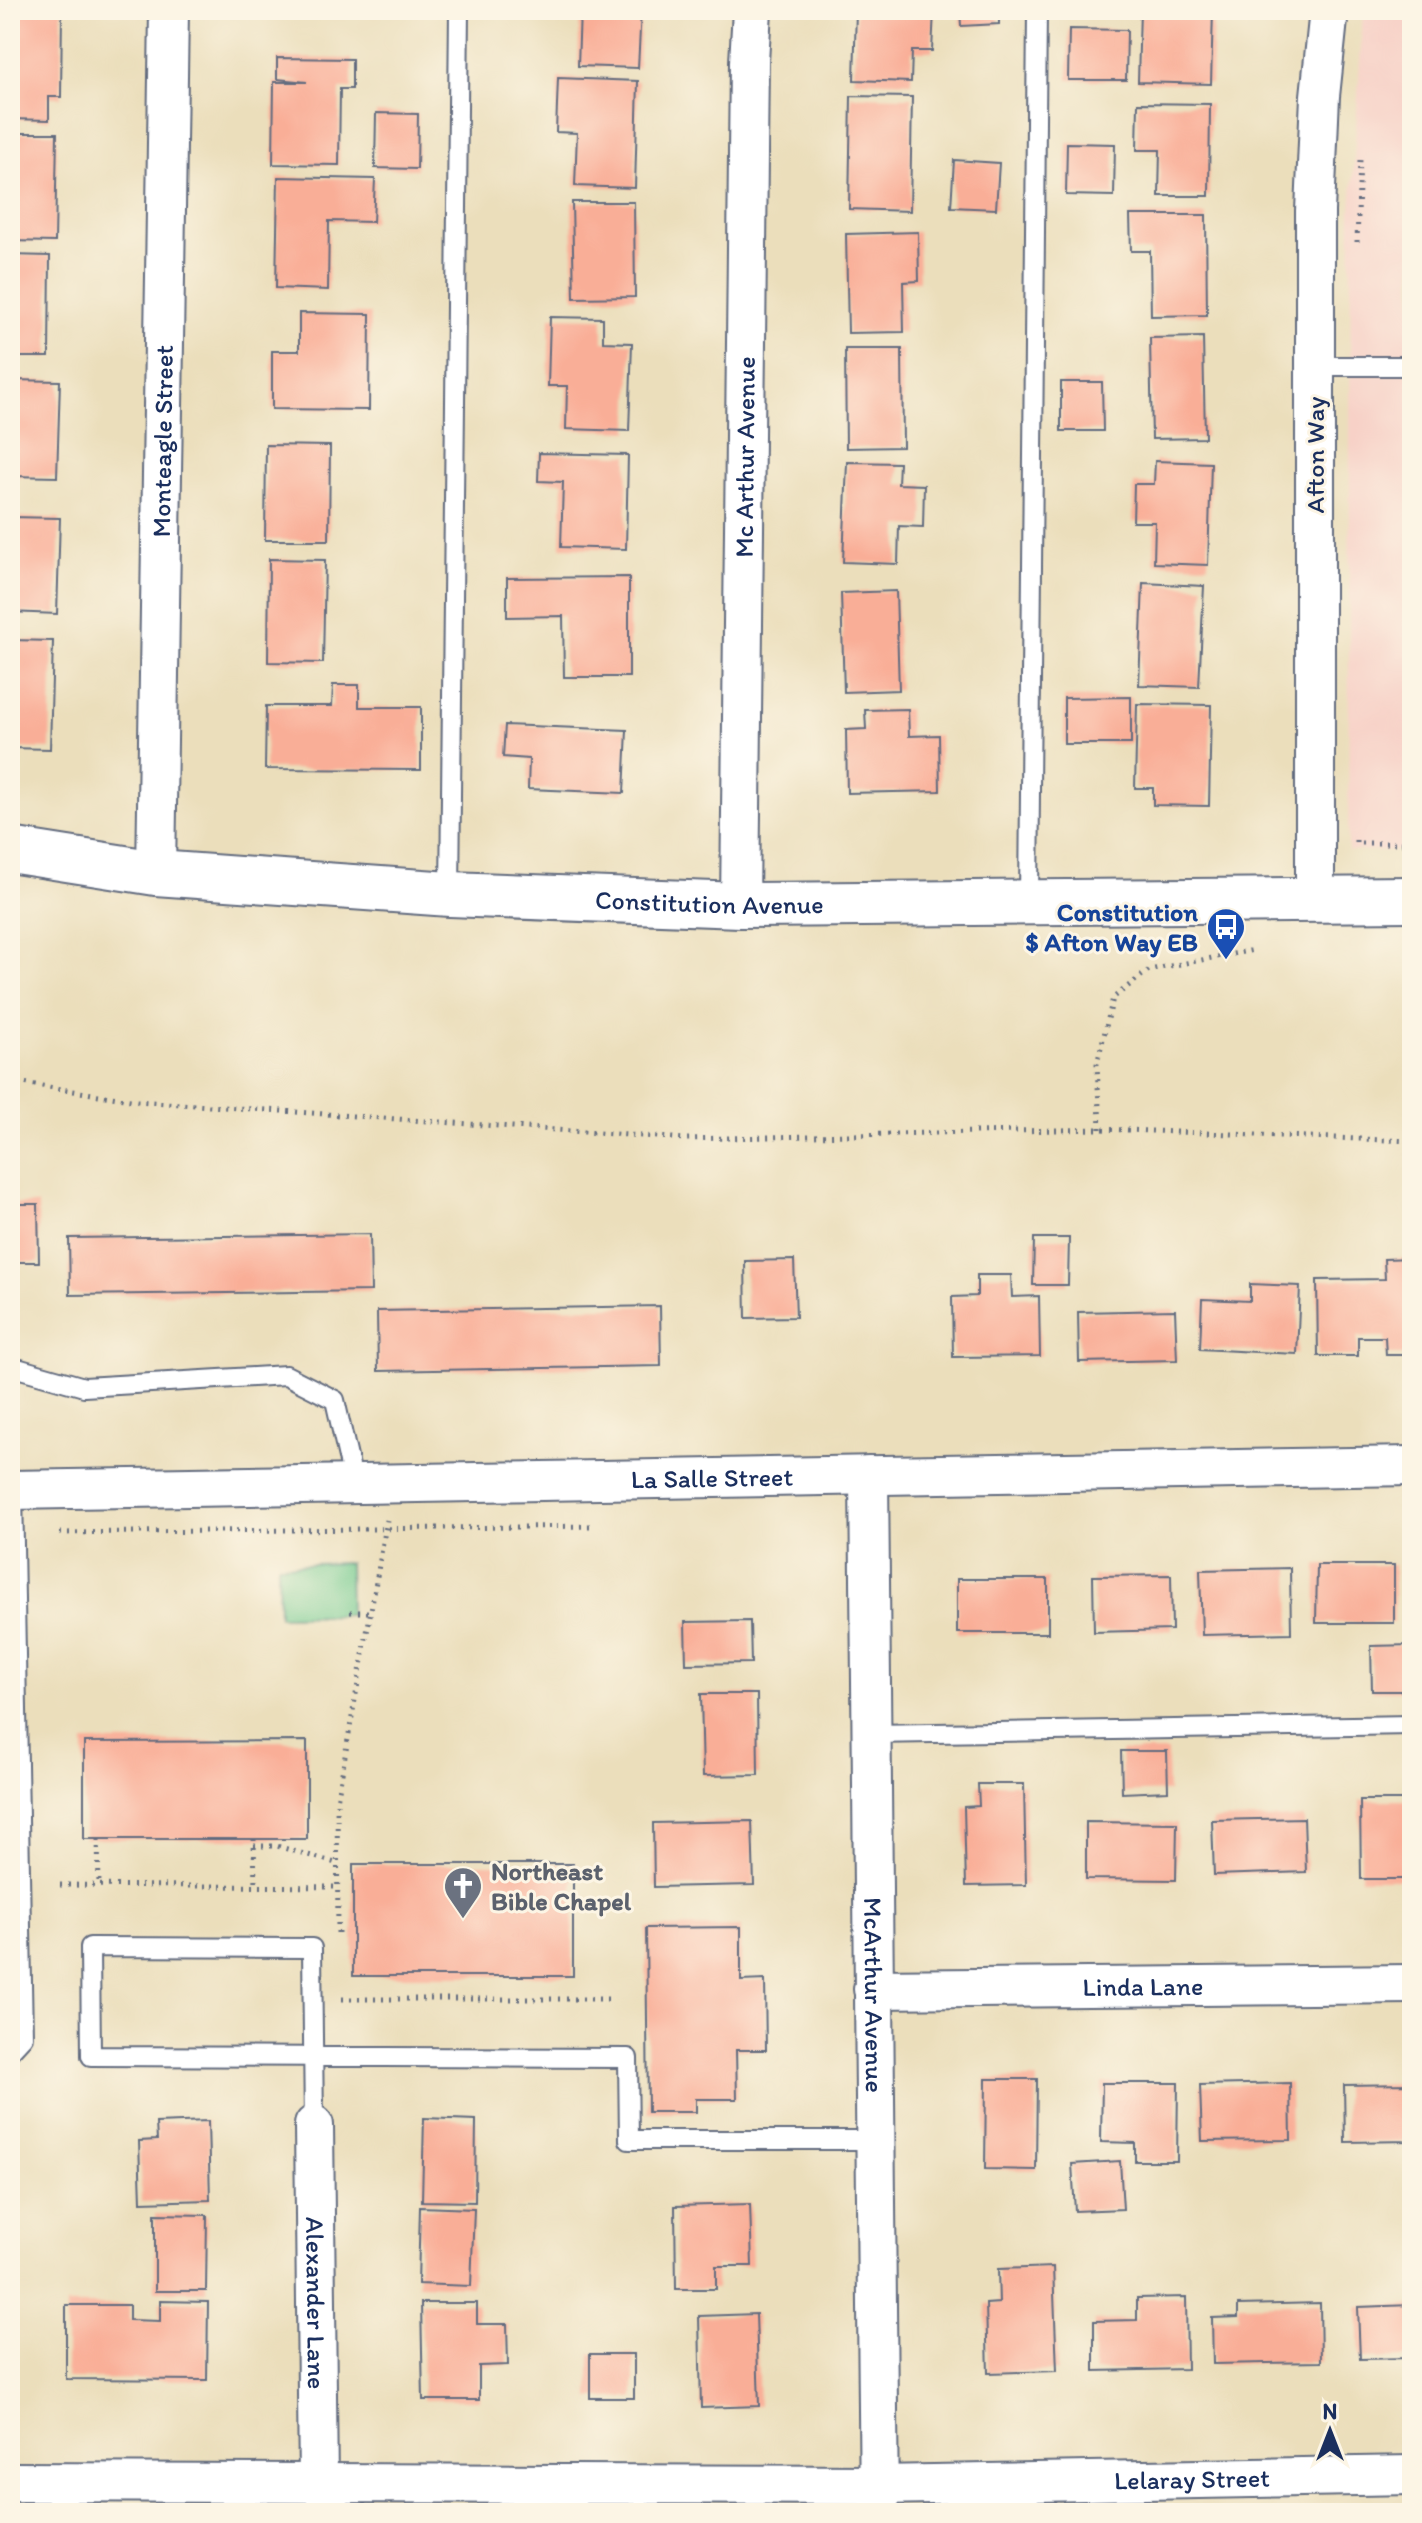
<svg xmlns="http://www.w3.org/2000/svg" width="1422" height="2523" viewBox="0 0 1422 2523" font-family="Itim,sans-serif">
<rect width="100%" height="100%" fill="#fcf5e5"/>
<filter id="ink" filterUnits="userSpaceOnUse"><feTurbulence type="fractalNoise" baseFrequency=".0125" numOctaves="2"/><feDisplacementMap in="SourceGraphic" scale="16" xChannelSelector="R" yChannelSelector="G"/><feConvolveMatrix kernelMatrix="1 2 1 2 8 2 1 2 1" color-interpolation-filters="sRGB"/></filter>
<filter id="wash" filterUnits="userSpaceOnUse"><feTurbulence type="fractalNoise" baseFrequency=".006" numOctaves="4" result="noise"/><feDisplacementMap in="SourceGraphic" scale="32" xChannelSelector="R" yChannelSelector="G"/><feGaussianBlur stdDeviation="1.8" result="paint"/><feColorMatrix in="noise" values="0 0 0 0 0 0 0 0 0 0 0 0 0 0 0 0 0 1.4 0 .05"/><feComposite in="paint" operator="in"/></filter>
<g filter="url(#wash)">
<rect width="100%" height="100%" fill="#ebdebb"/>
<path fill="#f7d1c7" d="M1363 10H1412V850L1348 851 1351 213Z"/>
<path fill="#73ca8e" stroke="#477c76" stroke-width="2" d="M349 1563 350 1615 279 1616 278 1565Z"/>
<g id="blocks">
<g fill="#f9ae97">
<path d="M10 10H62L61 97H49V120L10 119Z"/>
<path d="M580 10H641L638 68 578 66Z"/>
<path d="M856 10H934L932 51H912L911 82 854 80Z"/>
<path d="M960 10H999V24L961 26Z"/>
<path d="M1140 10H1213L1211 84 1138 82Z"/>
<path d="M1069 29 1127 30 1126 80H1068Z"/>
<path d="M277 58 352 59V89H340L339 165 273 164 274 82H307L277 79Z"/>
<path d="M558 78 638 81 635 188 575 186 577 133 556 132Z"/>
<path d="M851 96 912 97 910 211 849 209Z"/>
<path d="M1138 103 1210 104 1209 196H1159L1160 150H1137Z"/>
<path d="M376 113 418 114 417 169 375 168Z"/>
<path d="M10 133H57L55 242 10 241Z"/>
<path d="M1067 143 1115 144 1114 196 1066 195Z"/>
<path d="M954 160 999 163 996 209 951 207Z"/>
<path d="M278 177 375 179 373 222 329 221 328 290 276 288Z"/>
<path d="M572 202H634L635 297 574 298Z"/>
<path d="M1130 215H1206L1207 315 1151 316 1150 251H1131Z"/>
<path d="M918 232 919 281 903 282 904 332 848 333 846 234Z"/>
<path d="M10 255 50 256 49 357H10Z"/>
<path d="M299 313 370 314 369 410 272 409V351H299Z"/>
<path d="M550 317 603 318V342L632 343 629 431 566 429 567 386H548Z"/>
<path d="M1203 337 1205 438 1152 439 1150 338Z"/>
<path d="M845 349H902L903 447 846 448Z"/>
<path d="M10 380 60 381 57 477 10 476Z"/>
<path d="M1061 382H1102L1103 431H1061Z"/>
<path d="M266 445 330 446 329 540H265Z"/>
<path d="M539 453 628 455 626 549 561 547 563 482 538 481Z"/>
<path d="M1155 461 1211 463 1208 565 1154 563 1155 522H1133L1134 484H1154Z"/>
<path d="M847 462 899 463 898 484 924 485 923 527 899 526 898 564 843 562Z"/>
<path d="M10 517 60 518 57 614 10 612Z"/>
<path d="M269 559 325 560 323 663 268 662Z"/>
<path d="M629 577V677H564L563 616 507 617V578Z"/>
<path d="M1143 583 1204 586 1199 687 1139 685Z"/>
<path d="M896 591 899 690 844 692 841 593Z"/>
<path d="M10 640 53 641 50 749 10 748Z"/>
<path d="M333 685H359V707H421V770L265 769 266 706H332Z"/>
<path d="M1131 697V744H1064V698Z"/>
<path d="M1137 704 1211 705 1209 806 1153 805V788H1135Z"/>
<path d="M908 709 909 736 939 735 940 791 847 793 846 730 866 729 865 710Z"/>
<path d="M505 725 627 730 624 793 528 789 529 759 503 757Z"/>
<path d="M10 1204H38L39 1262H10Z"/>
<path d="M370 1234 371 1291 70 1295 69 1238Z"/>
<path d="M1034 1238H1069L1068 1285H1033Z"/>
<path d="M1412 1258V1355H1386L1385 1337H1358V1356H1318L1317 1280 1385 1279 1384 1259Z"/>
<path d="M794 1260 796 1317 746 1318 745 1261Z"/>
<path d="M977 1275H1011L1012 1297 1039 1296 1040 1356 953 1357 952 1297 977 1296Z"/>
<path d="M1250 1284 1300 1286 1297 1354 1200 1349 1202 1299 1250 1301Z"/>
<path d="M660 1306 661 1366 378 1371 377 1311Z"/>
<path d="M1175 1310 1177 1360 1079 1362 1078 1312Z"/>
<path d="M1317 1565H1394V1623H1316Z"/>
<path d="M1290 1568 1291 1633 1202 1635 1200 1570Z"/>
<path d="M1171 1575 1172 1630 1094 1632 1093 1576Z"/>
<rect x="957" y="1579" width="91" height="54"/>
<path d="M750 1621 751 1663 686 1664 685 1622Z"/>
<path d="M1412 1645V1691H1372L1371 1646Z"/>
<path d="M701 1694H757L758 1775 703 1776Z"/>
<path d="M307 1741V1839H84V1742Z"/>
<path d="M1121 1751H1167L1168 1791 1122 1793Z"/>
<path d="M978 1784H1024L1026 1885 966 1886 964 1807 979 1806Z"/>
<path d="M1360 1800H1412V1879H1361Z"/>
<path d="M1304 1818 1306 1872 1214 1875 1212 1820Z"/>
<path d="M752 1821 754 1885 654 1887 653 1823Z"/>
<path d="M1086 1822 1177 1823 1176 1880 1086 1879Z"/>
<rect x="353" y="1864" width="220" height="112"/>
<path d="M741 1927V1981L765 1980 766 2050H736L737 2099H696V2112H648L646 1928Z"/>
<path d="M986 2079H1037L1036 2170 985 2169Z"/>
<path d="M1102 2083H1178L1177 2161H1135V2143L1101 2142Z"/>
<path d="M1290 2083 1291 2140 1202 2141 1200 2085Z"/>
<path d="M1412 2084V2141L1345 2142 1344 2085Z"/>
<path d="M424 2118 476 2120 475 2202 422 2201Z"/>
<path d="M208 2121 210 2200 141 2202 139 2141 157 2140 156 2123Z"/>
<path d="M1120 2161 1123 2209 1075 2211 1072 2164Z"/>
<path d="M750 2204 752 2266H716V2289H676L675 2206Z"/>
<path d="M420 2207 474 2209 471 2286 418 2284Z"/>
<path d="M155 2214 207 2215 206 2291H155Z"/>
<path d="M1053 2267 1057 2371 988 2373 986 2304 999 2303 998 2269Z"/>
<path d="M1186 2297 1187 2369 1094 2371V2321L1137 2320V2298Z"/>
<path d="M160 2301 208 2302 207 2380 66 2379V2305H129V2320L160 2321Z"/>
<path d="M421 2303H477V2324H507L508 2365 479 2366V2400H423Z"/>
<path d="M1320 2303 1321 2362 1213 2364 1212 2318 1238 2317V2305Z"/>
<path d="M1412 2305V2358L1360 2359 1358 2307Z"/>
<path d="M756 2314 759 2406 701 2408 699 2316Z"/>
<rect x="590" y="2354" width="44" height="44"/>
</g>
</g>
</g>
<g filter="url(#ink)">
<use href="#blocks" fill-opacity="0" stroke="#646c7f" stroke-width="2"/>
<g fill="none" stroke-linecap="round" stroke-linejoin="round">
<g stroke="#646c7f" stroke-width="22">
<g id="service">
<path d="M1315 366H1412"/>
<path d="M450 894 459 10"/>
<path d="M1029 902 1037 10"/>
<path d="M10 1366 84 1387 286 1375 335 1400 354 1484"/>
<path d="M871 1734 1412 1725"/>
<path d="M10 2051 23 2037 13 1490"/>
<path d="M314 2125 312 1948 90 1947 91 2056 628 2058 629 2140H875"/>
</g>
</g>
<g stroke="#646c7f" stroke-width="42">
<g id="minor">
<path id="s1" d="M156 873 169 10"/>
<path d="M1315 900V211L1320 96 1329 10"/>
<path id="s2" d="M740 905 749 62 752 10"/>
<path id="s3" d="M869 1475 879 2513"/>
<path id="s4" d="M10 1490 1412 1466"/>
<path id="s5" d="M873 1989 1412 1984"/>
<path id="s6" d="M314 2125 318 2482"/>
<path id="s7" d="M10 2482 879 2485 1412 2475"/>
</g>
</g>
<g stroke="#646c7f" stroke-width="48">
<g id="primary">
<path id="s8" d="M10 850 156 873 450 894 740 905 1412 899"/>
</g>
</g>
<g stroke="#646c7f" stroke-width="5" stroke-dasharray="2 6" stroke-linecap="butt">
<path d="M1357 242 1360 160"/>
<path d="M1356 840V843H1412"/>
<path d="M10 1081 137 1101 686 1139 1100 1129 1412 1141"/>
<path d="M1100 1129 1097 1064 1113 998 1149 970 1254 950"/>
<path d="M60 1533 594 1526"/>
<path d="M350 1612H372"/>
<path d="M98 1839 99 1885"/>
<path d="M254 1839 255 1886"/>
<path d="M254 1846H277L339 1864"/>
<path d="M60 1885 339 1887"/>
<path d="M338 1933 337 1801 387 1520"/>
<path d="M342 1999H609"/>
</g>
<use href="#service" stroke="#fff" stroke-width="18"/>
<use href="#minor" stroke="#fff" stroke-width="38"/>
<use href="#primary" stroke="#fff" stroke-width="44"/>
</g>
</g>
<defs>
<g id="bus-pin" transform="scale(2)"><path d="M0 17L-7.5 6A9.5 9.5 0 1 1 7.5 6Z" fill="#1a4fb4" stroke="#fcf5e5"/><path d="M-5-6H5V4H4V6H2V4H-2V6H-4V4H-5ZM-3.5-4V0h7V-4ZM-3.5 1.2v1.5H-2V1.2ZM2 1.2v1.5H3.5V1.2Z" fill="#fff"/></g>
<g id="church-pin" transform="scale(2)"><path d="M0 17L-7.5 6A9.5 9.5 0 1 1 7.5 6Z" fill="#6b7280" stroke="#fcf5e5"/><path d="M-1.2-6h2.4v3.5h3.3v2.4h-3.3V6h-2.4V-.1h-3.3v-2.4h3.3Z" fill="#fff"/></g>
</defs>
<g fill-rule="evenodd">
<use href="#bus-pin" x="1226" y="927"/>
<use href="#church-pin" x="463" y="1886"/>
</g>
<g text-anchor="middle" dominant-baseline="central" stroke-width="6" stroke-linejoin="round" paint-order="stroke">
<g font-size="26" fill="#1b2f5e" stroke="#fcf5e5">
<text stroke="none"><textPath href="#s1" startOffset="432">Monteagle Street</textPath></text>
<text transform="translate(1315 455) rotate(-90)">Afton Way</text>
<text stroke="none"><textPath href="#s2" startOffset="448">Mc Arthur Avenue</textPath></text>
<text stroke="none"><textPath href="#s8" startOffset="702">Constitution Avenue</textPath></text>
<text stroke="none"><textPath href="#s4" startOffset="702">La Salle Street</textPath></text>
<text stroke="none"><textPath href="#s5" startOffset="270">Linda Lane</textPath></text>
<text stroke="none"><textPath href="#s3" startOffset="520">McArthur Avenue</textPath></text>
<text stroke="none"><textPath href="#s6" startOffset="178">Alexander Lane</textPath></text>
<text stroke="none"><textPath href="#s7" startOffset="1182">Lelaray Street</textPath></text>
</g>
<g font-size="26" font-weight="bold" fill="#164399" stroke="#fcf5e5" text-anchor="end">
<text x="1198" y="912">Constitution<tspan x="1198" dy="30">$ Afton Way EB</tspan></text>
</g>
<g font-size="26" font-weight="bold" fill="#5b616d" stroke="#fcf5e5" text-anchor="start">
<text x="491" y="1871">Northeast<tspan x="491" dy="30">Bible Chapel</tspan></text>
</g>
</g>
<rect width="1422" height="2523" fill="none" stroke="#fcf5e5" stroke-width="40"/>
<g transform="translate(1330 2431)" stroke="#fcf5e5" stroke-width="6" paint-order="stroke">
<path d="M0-6L14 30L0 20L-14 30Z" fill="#1b2f5e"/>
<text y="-12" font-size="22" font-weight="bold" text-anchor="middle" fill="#1b2f5e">N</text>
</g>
</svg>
